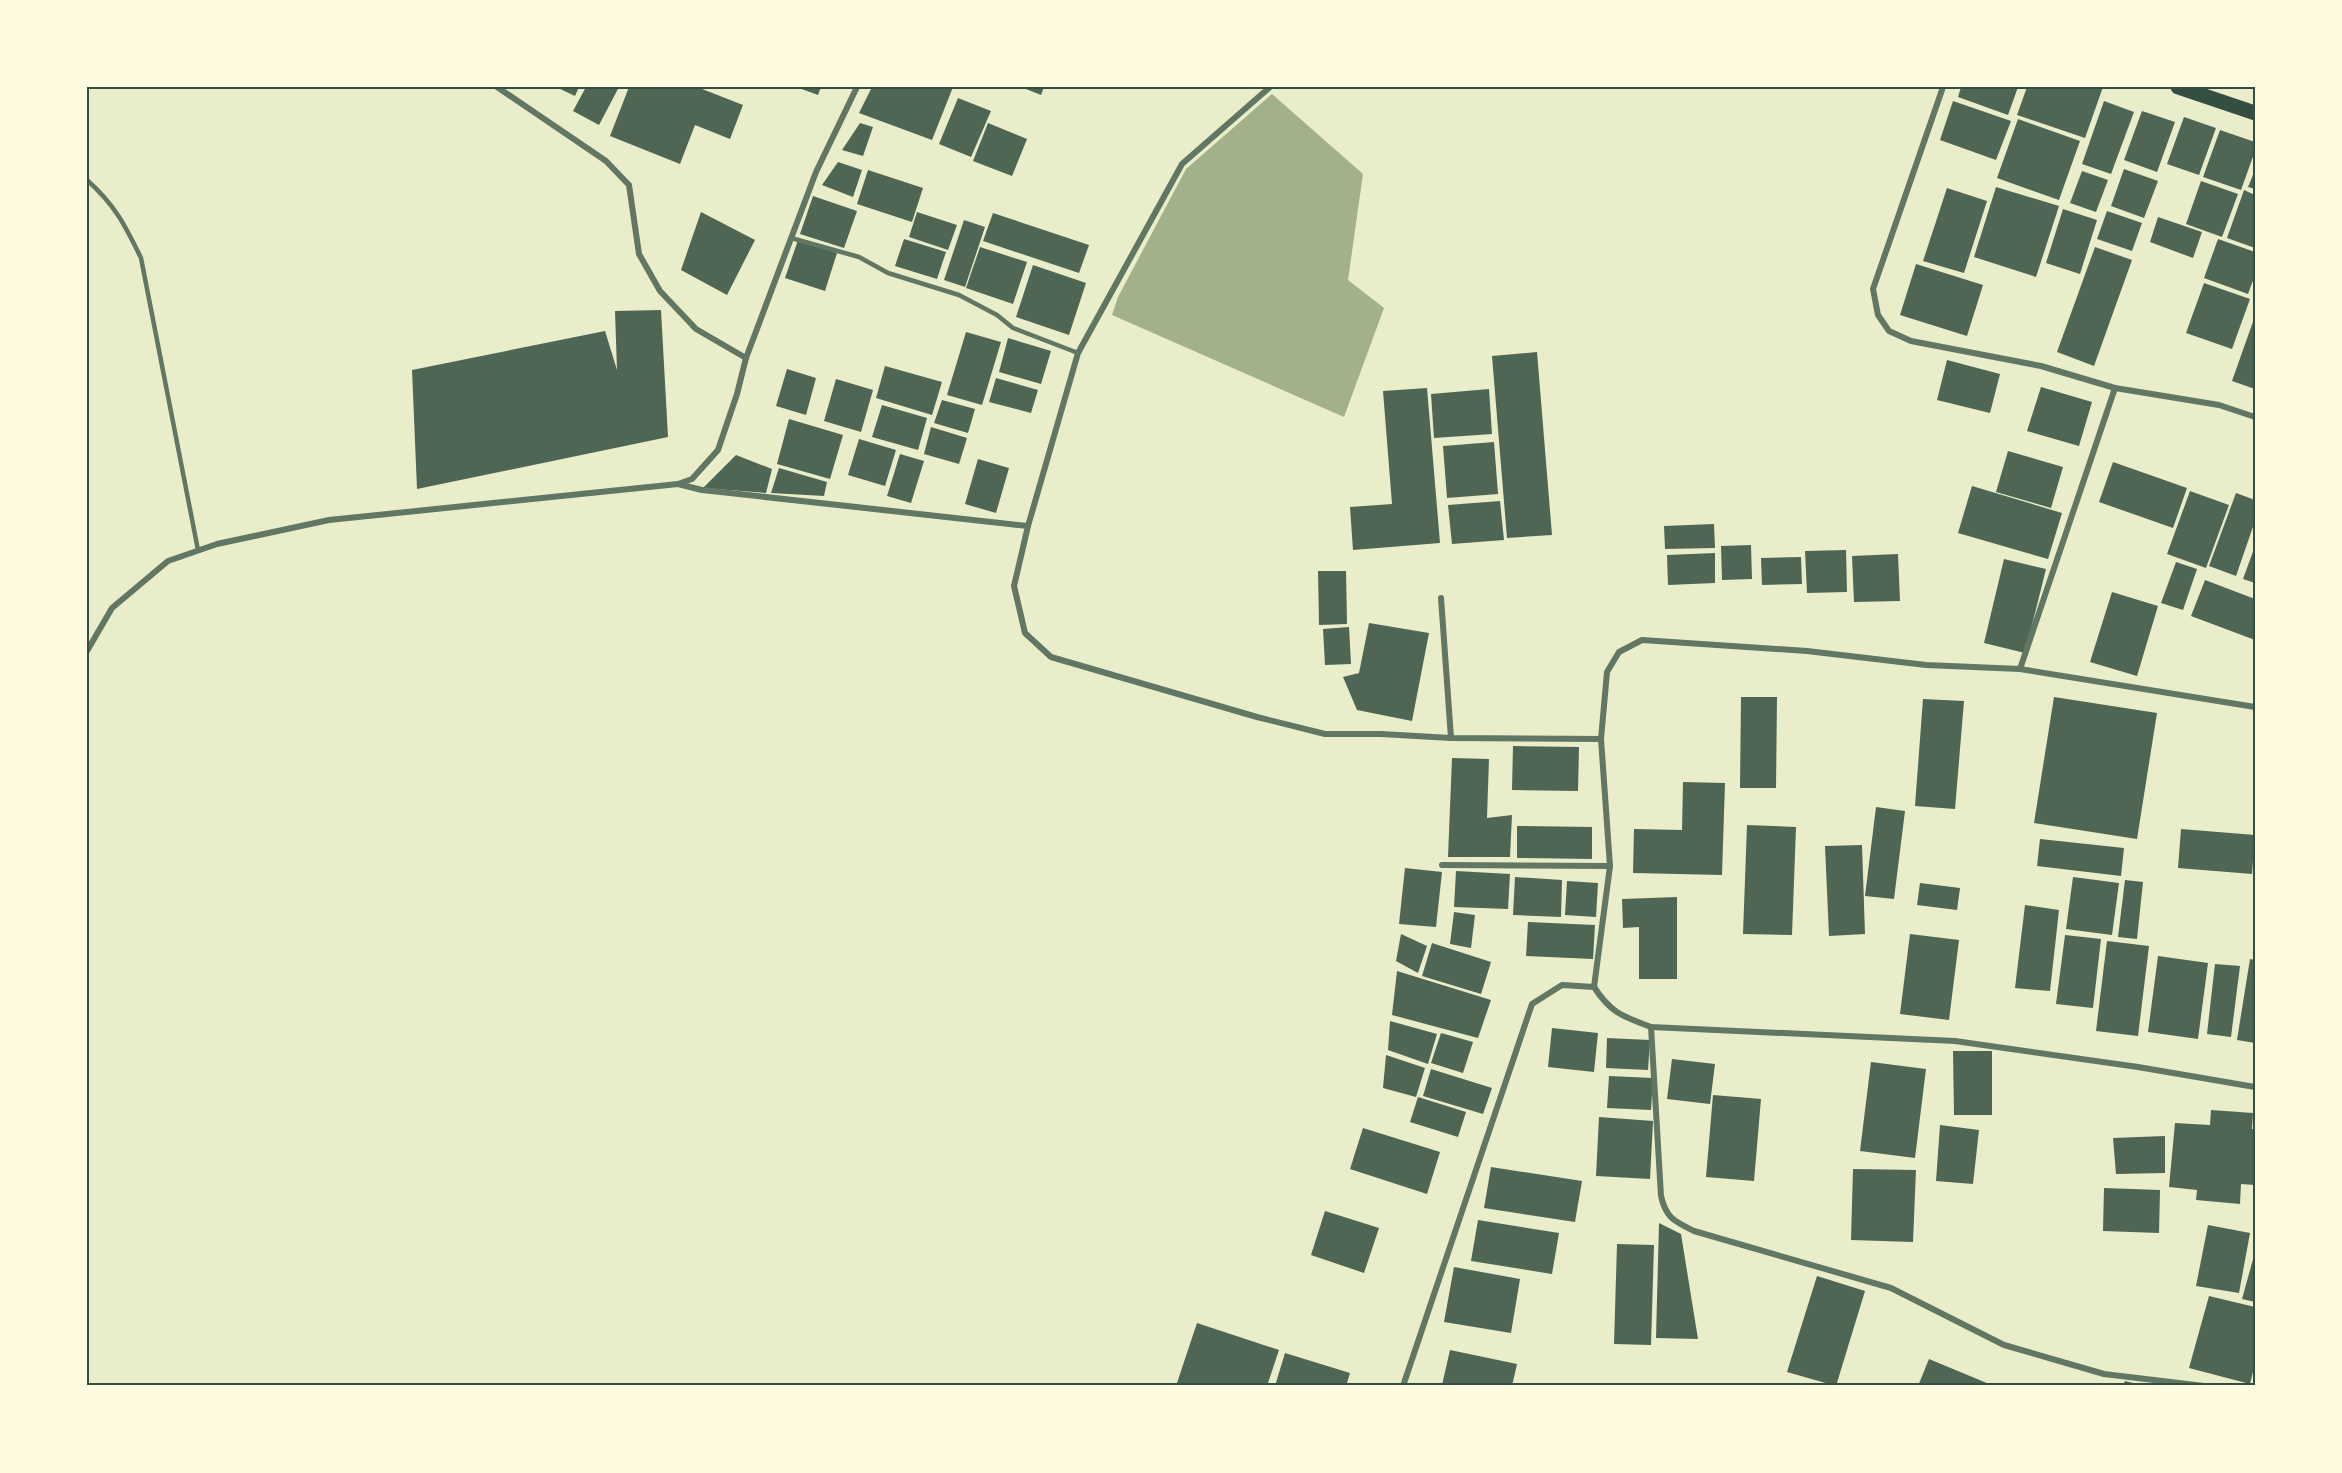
<svg xmlns="http://www.w3.org/2000/svg" width="2342" height="1473" viewBox="0 0 2342 1473" font-family="'Exo 2',sans-serif">
<rect width="100%" height="100%" fill="#e9edc9"/>
<path fill="#a3b18a" d="M1272 94 1363 174 1348 280 1384 308 1344 417 1112 315 1118 297 1186 169Z"/>
<g fill="#4f6655">
<path d="M556 87H579L575 96Z"/>
<path d="M586 87H619L599 125 573 111Z"/>
<path d="M629 87H697L743 105 730 139 695 125 680 164 610 136Z"/>
<path d="M796 87H821L818 95Z"/>
<path d="M872 87H953L932 140 859 113Z"/>
<path d="M1021 87H1044L1041 95Z"/>
<path d="M1961 87H2018L2008 115 1958 97Z"/>
<path d="M2027 87H2103L2085 138 2017 115Z"/>
<path d="M958 98 991 111 971 157 939 144Z"/>
<path d="M1953 101 2011 121 1996 160 1940 140Z"/>
<path d="M2104 101 2134 112 2111 174 2082 164Z"/>
<path d="M2142 111 2175 122 2157 172 2124 160Z"/>
<path d="M2184 117 2216 128 2199 175 2167 164Z"/>
<path d="M2018 119 2080 141 2059 200 1997 178Z"/>
<path d="M860 123 873 127 863 156 842 150Z"/>
<path d="M988 123 1027 139 1012 176 973 161Z"/>
<path d="M2220 130 2255 142V151L2241 190 2203 177Z"/>
<path d="M838 162 862 170 853 197 822 185Z"/>
<path d="M2124 169 2158 181 2144 218 2111 206Z"/>
<path d="M868 170 923 188 912 222 857 204Z"/>
<path d="M2255 170V189L2248 187Z"/>
<path d="M2082 171 2108 180 2096 212 2070 203Z"/>
<path d="M2201 181 2238 194 2222 237 2186 224Z"/>
<path d="M1996 187 2059 206 2036 277 1974 257Z"/>
<path d="M1947 188 1987 201 1964 273 1923 261Z"/>
<path d="M2244 190 2255 195V248L2227 238Z"/>
<path d="M813 196 857 211 844 248 800 234Z"/>
<path d="M2063 209 2097 220 2080 274 2046 263Z"/>
<path d="M2107 211 2142 223 2132 251 2097 239Z"/>
<path d="M701 212 755 240 727 295 681 270Z"/>
<path d="M917 212 957 225 948 250 909 237Z"/>
<path d="M993 213 1089 245 1079 273 983 241Z"/>
<path d="M2158 217 2202 232 2193 258 2150 242Z"/>
<path d="M964 220 985 227 965 287 944 280Z"/>
<path d="M904 239 946 252 937 279 895 266Z"/>
<path d="M2218 239 2255 252V275L2248 294 2204 278Z"/>
<path d="M798 240 837 253 825 291 785 278Z"/>
<path d="M980 247 1027 262 1013 304 966 288Z"/>
<path d="M2095 247 2132 260 2094 366 2057 352Z"/>
<path d="M1916 264 1983 285 1967 336 1900 315Z"/>
<path d="M1033 265 1086 283 1069 335 1016 317Z"/>
<path d="M2204 283 2250 299 2232 349 2186 333Z"/>
<path d="M661 310 668 437 417 489 412 370 605 331 617 370 615 311Z"/>
<path d="M2255 316V389L2232 381Z"/>
<path d="M966 332 1001 342 982 405 947 395Z"/>
<path d="M1008 338 1051 351 1041 384 999 372Z"/>
<path d="M1537 352 1552 535 1507 538 1492 356Z"/>
<path d="M1947 360 2000 374 1990 413 1937 400Z"/>
<path d="M885 366 942 382 932 415 876 398Z"/>
<path d="M787 369 816 378 806 415 776 406Z"/>
<path d="M996 378 1038 390 1031 413 989 402Z"/>
<path d="M836 379 873 390 861 432 824 421Z"/>
<path d="M2041 387 2092 402 2079 446 2027 431Z"/>
<path d="M1427 388 1440 543 1353 550 1350 507 1392 504 1383 391Z"/>
<path d="M1489 389 1492 434 1434 438 1431 394Z"/>
<path d="M942 400 975 409 968 433 934 423Z"/>
<path d="M882 405 927 418 918 450 872 437Z"/>
<path d="M789 419 843 435 830 479 777 464Z"/>
<path d="M931 427 967 438 959 464 924 454Z"/>
<path d="M859 439 896 450 885 486 848 475Z"/>
<path d="M1494 442 1498 494 1447 498 1443 446Z"/>
<path d="M2008 451 2063 467 2051 508 1996 492Z"/>
<path d="M900 454 924 461 911 503 887 496Z"/>
<path d="M736 455 772 469 766 493 703 488Z"/>
<path d="M978 459 1009 468 996 513 965 504Z"/>
<path d="M2113 462 2187 488 2173 528 2099 502Z"/>
<path d="M779 468 827 482 824 496 771 493Z"/>
<path d="M1972 486 2062 513 2048 559 1958 533Z"/>
<path d="M2190 491 2229 505 2206 568 2167 554Z"/>
<path d="M2236 493 2255 500V521L2236 576 2209 566Z"/>
<path d="M1500 501 1504 540 1452 544 1448 505Z"/>
<path d="M1714 524 1715 548 1665 549 1664 526Z"/>
<path d="M1751 545 1752 579 1722 580 1721 546Z"/>
<path d="M2255 546V583L2243 579Z"/>
<path d="M1846 550 1847 592 1807 593 1805 551Z"/>
<path d="M1715 553V583L1668 585 1667 555Z"/>
<path d="M1898 554 1900 601 1854 602 1852 556Z"/>
<path d="M1801 557 1802 584 1762 585 1761 558Z"/>
<path d="M2004 559 2046 569 2025 653 1984 643Z"/>
<path d="M2176 562 2197 569 2183 610 2161 603Z"/>
<path d="M1318 571H1346L1347 624 1319 625Z"/>
<path d="M2205 580 2255 599V640L2191 616Z"/>
<path d="M2112 592 2158 606 2137 676 2090 662Z"/>
<path d="M1369 623 1429 633 1412 721 1357 710 1343 677 1359 673Z"/>
<path d="M1349 627 1351 664 1325 665 1323 629Z"/>
<path d="M1741 697H1777L1776 788H1740Z"/>
<path d="M2054 697 2157 713 2137 839 2034 823Z"/>
<path d="M1923 699 1964 701 1955 809 1915 806Z"/>
<path d="M1513 746 1579 747 1578 791 1512 790Z"/>
<path d="M1452 758 1489 759 1487 818 1512 815 1510 857H1448Z"/>
<path d="M1683 782 1725 783 1722 875 1633 873 1634 829 1682 830Z"/>
<path d="M1876 807 1905 811 1894 899 1865 896Z"/>
<path d="M1747 825 1796 827 1792 935 1743 934Z"/>
<path d="M1517 826 1592 827V859L1517 858Z"/>
<path d="M2181 829 2255 835 2252 874 2178 868Z"/>
<path d="M2040 839 2124 848 2121 876 2037 866Z"/>
<path d="M1862 845 1865 934 1829 936 1825 846Z"/>
<path d="M1405 868 1442 872 1436 927 1399 924Z"/>
<path d="M1456 871 1510 874 1508 909 1454 907Z"/>
<path d="M1515 877 1562 880 1561 917 1513 915Z"/>
<path d="M2073 877 2119 883 2112 935 2066 929Z"/>
<path d="M2125 880 2143 882 2137 939 2118 937Z"/>
<path d="M1567 881 1598 883 1596 917 1565 915Z"/>
<path d="M1920 883 1960 888 1957 910 1917 905Z"/>
<path d="M1677 897V979H1639V927L1623 928 1622 899Z"/>
<path d="M2025 905 2059 910 2050 991 2015 988Z"/>
<path d="M1454 912 1475 915 1471 948 1450 944Z"/>
<path d="M1528 922 1595 925 1593 959 1526 956Z"/>
<path d="M1401 934 1427 946 1418 973 1396 961Z"/>
<path d="M1910 934 1959 940 1949 1020 1900 1014Z"/>
<path d="M2065 935 2101 939 2093 1008 2056 1004Z"/>
<path d="M2107 941 2149 946 2138 1036 2096 1031Z"/>
<path d="M1432 943 1491 962 1481 994 1422 976Z"/>
<path d="M2158 956 2208 963 2198 1039 2148 1032Z"/>
<path d="M2250 959 2255 960V1043L2237 1040Z"/>
<path d="M2215 964 2240 966 2231 1037 2207 1034Z"/>
<path d="M1397 971 1491 1000 1478 1038 1392 1015Z"/>
<path d="M1390 1021 1437 1034 1428 1064 1388 1050Z"/>
<path d="M1552 1028 1598 1033 1594 1072 1548 1067Z"/>
<path d="M1441 1033 1473 1042 1463 1073 1431 1063Z"/>
<path d="M1607 1038 1650 1040 1648 1070 1606 1068Z"/>
<path d="M1953 1051H1992V1115H1954Z"/>
<path d="M1386 1055 1425 1068 1416 1097 1383 1088Z"/>
<path d="M1672 1059 1715 1064 1710 1104 1667 1099Z"/>
<path d="M1871 1062 1926 1069 1915 1158 1860 1151Z"/>
<path d="M1431 1069 1492 1088 1483 1114 1423 1096Z"/>
<path d="M1609 1076 1653 1078 1651 1110 1607 1108Z"/>
<path d="M1713 1095 1761 1099 1754 1181 1706 1177Z"/>
<path d="M1418 1097 1466 1112 1458 1137 1410 1122Z"/>
<path d="M2211 1110 2253 1113 2252 1129H2255V1185L2241 1184 2240 1204 2196 1200 2197 1190 2169 1187 2175 1123 2210 1125Z"/>
<path d="M1599 1117 1653 1121 1650 1179 1596 1176Z"/>
<path d="M1940 1125 1979 1130 1973 1184 1936 1181Z"/>
<path d="M1363 1128 1440 1152 1427 1194 1350 1169Z"/>
<path d="M2165 1136V1173L2116 1174 2113 1138Z"/>
<path d="M1491 1167 1582 1181 1575 1222 1484 1208Z"/>
<path d="M1853 1169 1916 1170 1913 1242 1851 1240Z"/>
<path d="M2104 1188 2160 1190 2159 1233 2103 1231Z"/>
<path d="M1325 1211 1379 1228 1364 1273 1311 1255Z"/>
<path d="M1478 1220 1559 1233 1552 1274 1471 1261Z"/>
<path d="M1659 1223 1681 1234 1698 1339 1656 1338Z"/>
<path d="M2208 1225 2250 1233 2239 1293 2196 1286Z"/>
<path d="M1617 1244 1654 1245 1651 1345 1614 1344Z"/>
<path d="M2255 1252V1302L2242 1299Z"/>
<path d="M1454 1267 1520 1279 1511 1333 1444 1322Z"/>
<path d="M1817 1276 1865 1291 1836 1386 1787 1372Z"/>
<path d="M2209 1296 2255 1307V1364L2250 1384 2189 1368Z"/>
<path d="M1197 1323 1279 1350 1267 1386H1176Z"/>
<path d="M1450 1350 1517 1364 1512 1386 1442 1385Z"/>
<path d="M1285 1353 1350 1373 1346 1386H1275Z"/>
<path d="M1929 1359 1994 1386H1918Z"/>
<path d="M2125 1381 2141 1385V1386H2123Z"/>
</g>
<g fill="none" stroke-linecap="round" stroke-linejoin="round">
<g stroke="#617663" stroke-width="4.5">
<path d="M87 180C115 205 125 225 141 258L198 550"/>
<path d="M791 238 859 257 888 273 959 295 997 315 1013 328 1078 353"/>
</g>
<g stroke="#617663" stroke-width="6">
<path d="M497 87 606 161 629 185 639 254 660 291 696 329 746 358"/>
<path d="M1270 87 1182 164 1078 353 1028 526 1014 586 1025 633 1051 657 1257 717 1325 734H1381L1451 738 1601 739"/>
<path d="M2115 388 2219 405 2255 417"/>
<path d="M678 484 692 479 718 450 737 394 746 358 816 172 857 87"/>
<path d="M1441 598 1451 738"/>
<path d="M87 651 112 608 168 561 217 544 329 520 678 484 702 490 1028 526"/>
<path d="M2020 669 2255 707"/>
<path d="M1442 865 1610 866"/>
<path d="M1594 987C1611 1013 1622 1016 1651 1027L1955 1041 2138 1067 2255 1087"/>
<path d="M1651 1027 1661 1196C1666 1218 1674 1221 1694 1231L1891 1288 2004 1345 2104 1374 2204 1386"/>
<path d="M1403 1386 1532 1004 1562 985 1594 987 1610 866 1601 739 1607 672 1619 652 1642 640 1807 651 1926 665 2020 669 2115 388 2041 366 1911 341 1889 331 1878 315 1873 289 1943 87"/>
</g>
<path stroke="#344e41" stroke-width="15" d="M2178 87 2255 113"/>
</g>
<rect width="2342" height="1473" fill="none" stroke="#fefae0" stroke-width="177"/>
<rect x="88" y="88" width="2166" height="1296" fill="none" stroke="#344e41" stroke-width="2"/>
</svg>
